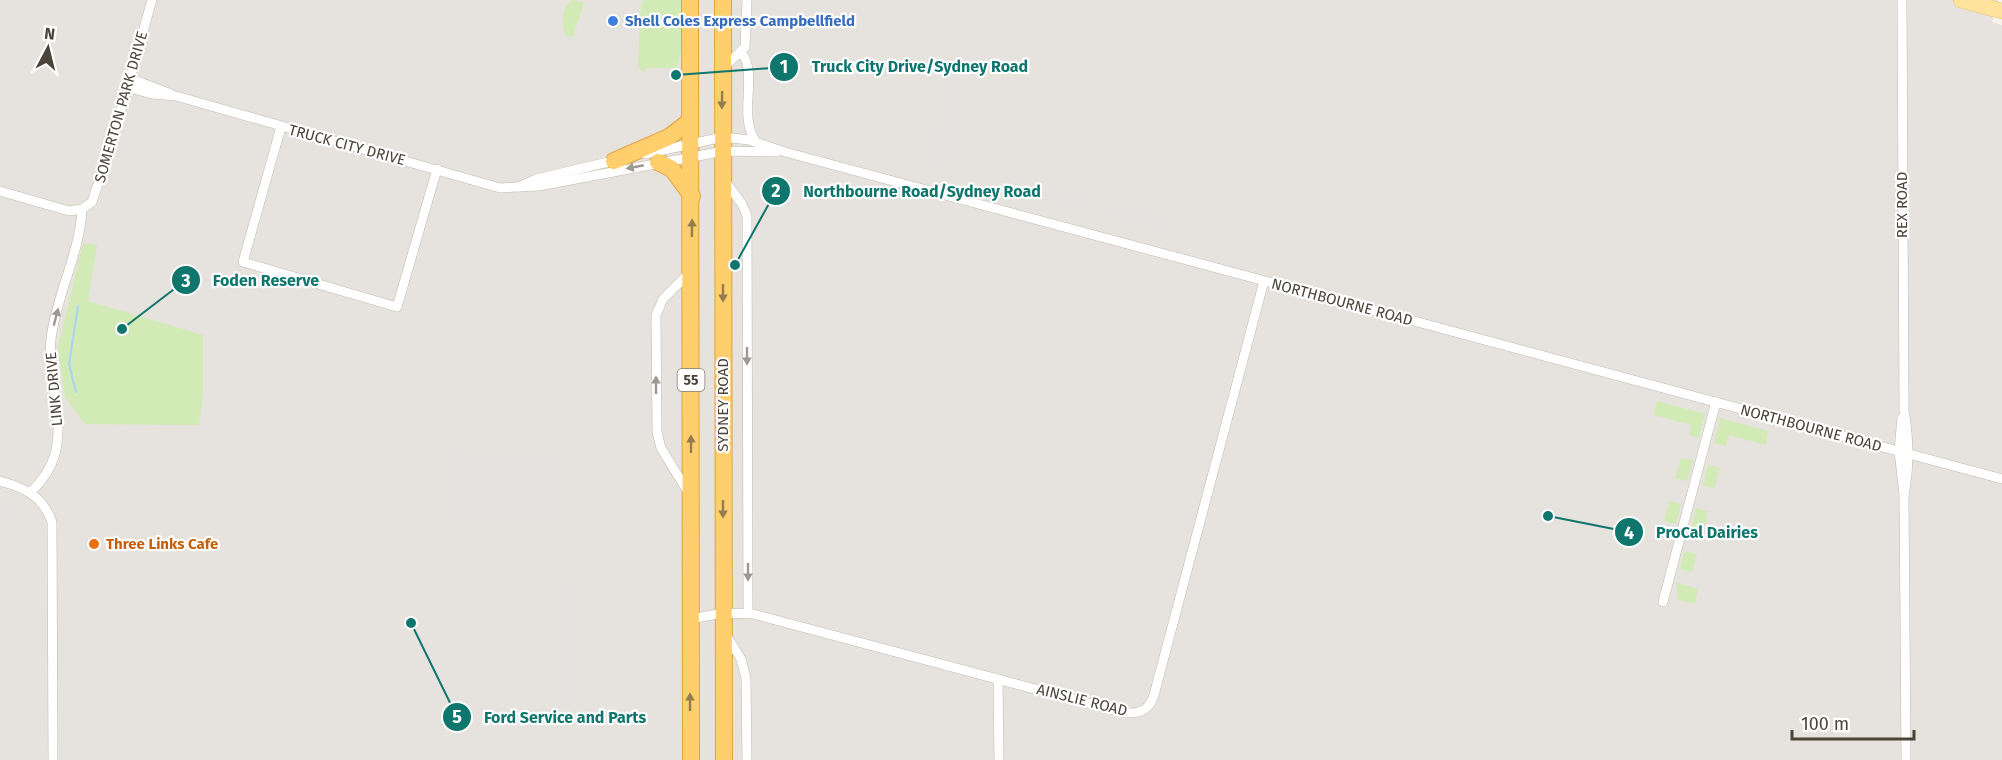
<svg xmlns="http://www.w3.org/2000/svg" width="2002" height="760" viewBox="0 0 2002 760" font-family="'Fira Sans',sans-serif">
<rect width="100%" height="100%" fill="#f6f3ec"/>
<path fill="#e6e2dd" d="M0 0H1998L1992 22 2002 25V760H0Z"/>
<g fill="#d2eab5">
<path d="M572 0 584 2 573 37 565 35C561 22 561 10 572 0Z"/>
<path d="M644 0H681V51L677 68H646L645 73 638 67 641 5Z"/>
<path d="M83 243 97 245 88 301 203 335V393L199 425 85 424 65 397 58 348Z"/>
<path d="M1657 401 1705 414 1699 438 1689 435 1691 425 1654 415Z"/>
<path d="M1720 418 1768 431 1766 445 1729 435 1726 446 1714 443Z"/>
<path d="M1681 458 1693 461 1687 481 1675 478Z"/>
<path d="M1708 465 1720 468 1714 489 1703 485Z"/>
<path d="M1669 501 1681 504 1676 524 1664 521Z"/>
<path d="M1696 508 1708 511 1703 532 1691 528Z"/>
<path d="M1684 551 1697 554 1692 572 1680 569Z"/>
<path d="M1676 582 1698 589 1695 604 1678 600Z"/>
</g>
<g fill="#e5e3e0">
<path d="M635 26 633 34 598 37 601 30Z"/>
<path d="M957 56 973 60 957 118 961 119 946 174 927 169 940 120 946 121 941 117Z"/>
<path d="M1004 172 1093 196 1087 215 999 191Z"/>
<path d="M1108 200 1168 216 1162 234 1103 218Z"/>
<path d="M447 449 566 452 564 514 541 522H446Z"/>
<path d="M0 502 11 506 10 511 21 523 20 529 0 523Z"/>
<path d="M556 581H570L569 708H556Z"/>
</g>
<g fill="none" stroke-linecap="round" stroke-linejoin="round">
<path stroke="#a9d4f2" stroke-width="2" d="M76 392 69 364 78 306"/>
<g stroke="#c2bbae" stroke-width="10">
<g id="street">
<path d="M1902 0 1904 410C1909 439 1910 465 1904 494"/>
<path d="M741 52C759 74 737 115 756 142"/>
<path d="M723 68 745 47 747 0"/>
<path d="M129 78 171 94"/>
<path d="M126 87 152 94 176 96 500 188 539 186 724 151 777 152"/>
<path d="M281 127 243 262 397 307 437 169"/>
<path d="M645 154 723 137 749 140 785 152 2002 479"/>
<path d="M725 181 742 204 747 216 748 613"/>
<path d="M518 187 536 179 617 160"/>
<path d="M0 191 69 211 82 209 92 202 109 151 152 0"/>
<path d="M1902 418 1899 451 1904 494 1906 760"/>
<path d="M0 481C25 488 43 496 52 522L53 760"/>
<path d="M31 492C42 481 51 469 55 454 65 416 47 377 51 339 56 295 80 254 82 209"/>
<path d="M688 492 661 448 657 432 656 315 663 299 690 272"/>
<path d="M1663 602 1716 402"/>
<path d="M690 619 723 613 753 614 1125 713C1140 714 1150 709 1154 695L1264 281"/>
<path d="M725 633 741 659 746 678 747 760"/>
<path d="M998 679 999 760"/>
</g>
</g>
<g stroke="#e6c16a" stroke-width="16">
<path id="primary" d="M1961 0 2002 11"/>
</g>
<g stroke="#e0a43c" stroke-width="18">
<g id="highway">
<path d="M690 0 691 760"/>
<path d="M723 0 724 760"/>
<path d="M614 161 669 137 690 121"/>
<path d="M658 162 672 169 692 196"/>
</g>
</g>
<use href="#street" stroke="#fff" stroke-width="9"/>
<use href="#primary" stroke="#ffe39c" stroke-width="15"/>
<use href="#highway" stroke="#ffcf6e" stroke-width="16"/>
</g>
<defs><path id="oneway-solid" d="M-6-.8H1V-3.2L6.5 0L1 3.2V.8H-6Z" transform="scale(1.5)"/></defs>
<g fill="#937c4e">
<use href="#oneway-solid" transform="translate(722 100) rotate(91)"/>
<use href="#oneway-solid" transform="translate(692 228) rotate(-89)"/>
<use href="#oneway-solid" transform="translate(723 293) rotate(90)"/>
<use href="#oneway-solid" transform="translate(691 444) rotate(-90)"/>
<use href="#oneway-solid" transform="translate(723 509) rotate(90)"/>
<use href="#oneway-solid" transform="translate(690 702) rotate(-90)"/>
</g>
<g fill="#9c9892">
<use href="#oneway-solid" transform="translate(635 167) rotate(169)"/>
<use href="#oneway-solid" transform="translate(56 317) rotate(-75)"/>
<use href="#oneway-solid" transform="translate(747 356) rotate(90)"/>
<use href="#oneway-solid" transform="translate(656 385) rotate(-90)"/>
<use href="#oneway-solid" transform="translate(748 572) rotate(90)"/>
</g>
<circle fill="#3f7fe0" stroke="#fff" stroke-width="2" cx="613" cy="21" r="6"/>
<circle fill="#e8710a" stroke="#fff" stroke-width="2" cx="94" cy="544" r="6"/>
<g text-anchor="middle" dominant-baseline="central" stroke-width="4.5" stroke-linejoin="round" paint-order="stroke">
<rect fill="#fff" stroke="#817c74" stroke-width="1.5" x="677.5" y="369" width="27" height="22" rx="4.5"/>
<g font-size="14" font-weight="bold" fill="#4b4439">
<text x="691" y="380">55</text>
</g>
<g font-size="15" font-weight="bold" fill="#366cbe" stroke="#fff" text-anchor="start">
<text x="625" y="21">Shell Coles Express Campbellfield</text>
</g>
<g font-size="15" fill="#4b4439" stroke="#fff">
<text transform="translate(121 107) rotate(-74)">SOMERTON PARK DRIVE</text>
<text transform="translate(347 145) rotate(15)">TRUCK CITY DRIVE</text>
<text transform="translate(1902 205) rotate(-90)">REX ROAD</text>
<text transform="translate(1342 302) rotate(15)">NORTHBOURNE ROAD</text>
<text transform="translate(54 389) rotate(-95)">LINK DRIVE</text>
<text transform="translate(723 405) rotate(-90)">SYDNEY ROAD</text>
<text transform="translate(1811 428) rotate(15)">NORTHBOURNE ROAD</text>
<text transform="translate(1082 700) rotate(14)">AINSLIE ROAD</text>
</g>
<g font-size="15" font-weight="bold" fill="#c56008" stroke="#fff" text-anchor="start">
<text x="106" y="544">Three Links Cafe</text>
</g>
</g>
<path fill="none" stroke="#0f766e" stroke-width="2" d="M676 75L784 67M735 265L776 191M122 329L186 280M1548 516L1629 532M411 623L457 717"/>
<g fill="#0f766e" stroke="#fff" stroke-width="2">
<circle cx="676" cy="75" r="6"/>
<circle cx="735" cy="265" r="6"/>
<circle cx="122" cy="329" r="6"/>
<circle cx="1548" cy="516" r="6"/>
<circle cx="411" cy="623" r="6"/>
<circle cx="784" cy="67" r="15"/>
<circle cx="776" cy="191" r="15"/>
<circle cx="186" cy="280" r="15"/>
<circle cx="1629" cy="532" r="15"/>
<circle cx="457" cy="717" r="15"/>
</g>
<g font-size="18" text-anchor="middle" font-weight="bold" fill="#fff">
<text x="784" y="73">1</text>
<text x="776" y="197">2</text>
<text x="186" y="287">3</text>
<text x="1629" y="539">4</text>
<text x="457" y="723">5</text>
</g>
<g font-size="16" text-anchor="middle" font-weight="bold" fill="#0f766e" stroke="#fff" stroke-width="4.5" stroke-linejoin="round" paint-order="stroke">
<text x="920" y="72">Truck City Drive/Sydney Road</text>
<text x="922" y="197">Northbourne Road/Sydney Road</text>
<text x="266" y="286">Foden Reserve</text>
<text x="1707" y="538">ProCal Dairies</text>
<text x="565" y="723">Ford Service and Parts</text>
</g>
<g transform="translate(48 48) rotate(7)" stroke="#ffffff" stroke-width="4.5" paint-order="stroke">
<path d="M0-4.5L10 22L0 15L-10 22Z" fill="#4b4439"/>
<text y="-9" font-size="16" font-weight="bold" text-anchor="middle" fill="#4b4439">N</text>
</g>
<path d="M1792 730v9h122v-9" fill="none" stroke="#4b4439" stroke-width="3"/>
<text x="1801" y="730" font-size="18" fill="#4b4439" stroke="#ffffff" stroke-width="4.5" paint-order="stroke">100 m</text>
</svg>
